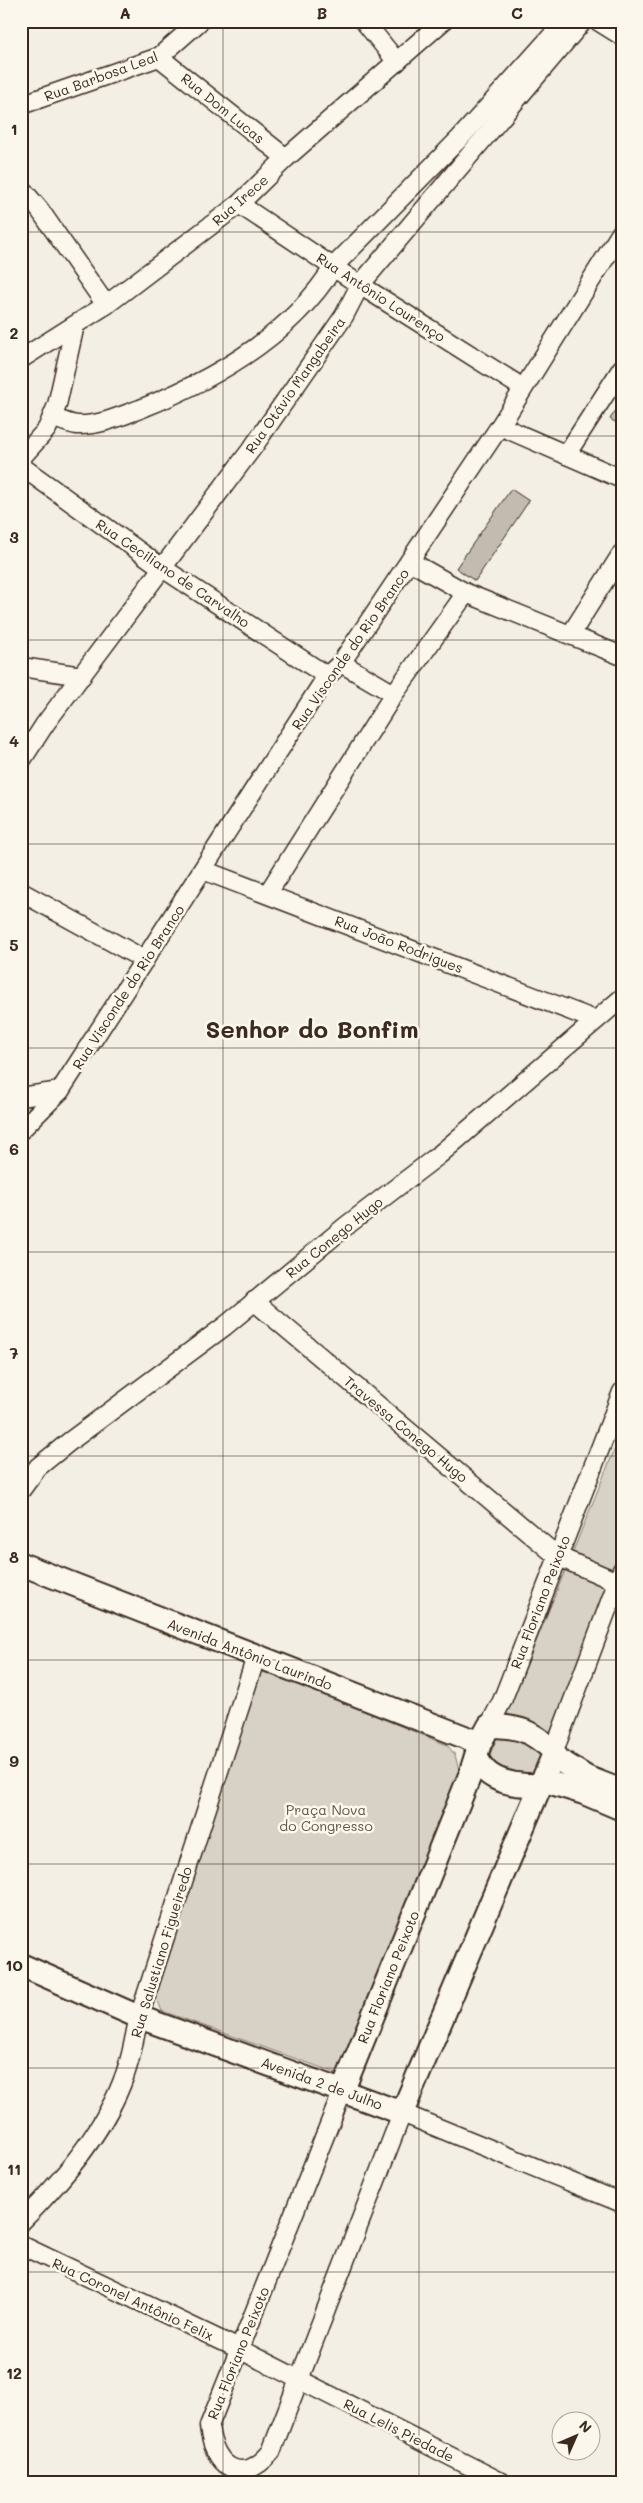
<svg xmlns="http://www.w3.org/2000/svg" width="643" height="2503" viewBox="0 0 643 2503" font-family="Mali,sans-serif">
<rect width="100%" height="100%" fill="#f3efe4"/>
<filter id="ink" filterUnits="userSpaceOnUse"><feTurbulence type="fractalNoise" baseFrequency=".02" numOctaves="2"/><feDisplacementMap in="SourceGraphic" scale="10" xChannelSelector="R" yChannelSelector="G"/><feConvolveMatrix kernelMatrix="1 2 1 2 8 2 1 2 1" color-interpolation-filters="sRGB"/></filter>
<g filter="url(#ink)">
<g fill="#d8d1c6" stroke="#8a7e72">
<path d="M622 1431V1546L536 1778 487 1762Z"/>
<path d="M258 1668 447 1745 455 1755 461 1778 339 2074 162 2011 154 1992Z"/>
</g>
<g fill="#c3bbb0" stroke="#3b2a1e">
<path d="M620 404 622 405V426L610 419Z"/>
<path d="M511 489 529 501 475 581 456 568Z"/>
</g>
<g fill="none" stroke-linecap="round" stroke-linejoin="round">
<g stroke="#3b2a1e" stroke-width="21">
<g id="minor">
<path d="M364 21 397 62"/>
<path d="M598 21 622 36"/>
<path d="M159 57 286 158"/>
<path d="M21 105 159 57 200 21"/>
<path d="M21 188 39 209 106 305"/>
<path d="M239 204 360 285 523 388"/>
<path d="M21 359 106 305 239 204 286 158 443 21"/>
<path d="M52 417C60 420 69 424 77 425 99 426 121 416 140 409 213 380 292 335 334 266L460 138 565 21"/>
<path d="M500 426 622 479"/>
<path d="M566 455 622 368"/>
<path d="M21 458 47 429 57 405 75 325"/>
<path d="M21 466 161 567 327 676"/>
<path d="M411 562 466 593 622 656"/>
<path d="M571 634 622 553"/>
<path d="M341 663 394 694"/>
<path d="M21 667 82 676"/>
<path d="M21 761 45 724 253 447 344 316 360 285 583 21"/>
<path d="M203 870 595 1020"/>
<path d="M21 892 145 960"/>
<path d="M268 893 394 694 466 593"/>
<path d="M21 1097 60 1091"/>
<path d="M21 1130 60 1091 327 676 341 663 500 426 622 231"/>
<path d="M254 1301 557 1556 617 1582"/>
<path d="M21 1490 38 1467 69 1442 225 1326 346 1226 439 1155 622 998"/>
<path d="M489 1726 502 1701 622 1392"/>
<path d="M554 1751 622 1570"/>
<path d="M343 2090 209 2426C213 2465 241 2488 271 2452L402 2113 622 2203"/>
<path d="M21 2222C64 2179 111 2124 128 2065 133 2049 135 2033 139 2017L256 1657"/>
<path d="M21 2245 239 2349 501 2482"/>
</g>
</g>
<g stroke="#3b2a1e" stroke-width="26">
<g id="major">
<path d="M21 1564 480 1743"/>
<path d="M553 1756 586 1777 622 1791"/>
<path d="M477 1757C486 1783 516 1786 540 1785"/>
<path d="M542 1780 584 1793 622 1809"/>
<path d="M21 1965 139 2017 402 2113 553 1756 554 1751C531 1731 520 1726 489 1726L480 1743 470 1775 343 2090"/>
</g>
</g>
<use href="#minor" stroke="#fbf7ec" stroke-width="18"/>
<use href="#major" stroke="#fbf7ec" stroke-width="22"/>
</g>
</g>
<path fill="none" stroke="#3b2a1e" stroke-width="1" stroke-opacity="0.55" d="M223 21V2482M419 21V2482M21 232H622M21 436H622M21 640H622M21 844H622M21 1048H622M21 1252H622M21 1456H622M21 1660H622M21 1864H622M21 2068H622M21 2272H622"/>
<g text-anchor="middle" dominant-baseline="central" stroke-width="5" stroke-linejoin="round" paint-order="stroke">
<g font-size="14" fill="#3b2a1e" stroke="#fbf7ec">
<text transform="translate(101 76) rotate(-20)">Rua Barbosa Leal</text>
<text transform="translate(223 108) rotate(39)">Rua Dom Lucas</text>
<text transform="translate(240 200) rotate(-41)">Rua Irece</text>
<text transform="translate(381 297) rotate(33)">Rua Antônio Lourenço</text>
<text transform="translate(295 385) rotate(-55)">Rua Otávio Mangabeira</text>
<text transform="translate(173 573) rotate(34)">Rua Ceciliano de Carvalho</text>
<text transform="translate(350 649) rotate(-55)">Rua Visconde do Rio Branco</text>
<text transform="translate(399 944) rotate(21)">Rua João Rodrigues</text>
<text transform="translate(128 987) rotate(-57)">Rua Visconde do Rio Branco</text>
<text transform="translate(334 1237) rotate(-39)">Rua Conego Hugo</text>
<text transform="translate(406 1429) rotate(40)">Travessa Conego Hugo</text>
<text transform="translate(540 1602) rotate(-69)">Rua Floriano Peixoto</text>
<text transform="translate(250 1654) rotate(21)">Avenida Antônio Laurindo</text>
<text transform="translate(161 1952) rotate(-73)">Rua Salustiano Figueiredo</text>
<text transform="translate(388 1977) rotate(-68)">Rua Floriano Peixoto</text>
<text transform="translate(322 2083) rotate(20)">Avenida 2 de Julho</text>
<text transform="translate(133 2299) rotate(25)">Rua Coronel Antônio Felix</text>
<text transform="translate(238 2353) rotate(-68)">Rua Floriano Peixoto</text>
<text transform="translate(399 2430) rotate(27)">Rua Lelis Piedade</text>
</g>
<g font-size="14" fill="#625448" stroke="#fbf7ec">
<text x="326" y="1809">Praça Nova<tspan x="326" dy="16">do Congresso</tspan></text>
</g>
<g font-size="24" font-weight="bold" fill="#3b2a1e" stroke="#fbf7ec">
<text x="312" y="1028">Senhor do Bonfim</text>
</g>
</g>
<rect width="643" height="2503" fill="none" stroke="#fbf7ec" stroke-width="55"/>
<g transform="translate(576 2436) rotate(45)"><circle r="24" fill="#fbf7ec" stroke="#aea59a"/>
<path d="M0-4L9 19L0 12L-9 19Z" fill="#3b2a1e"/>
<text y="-8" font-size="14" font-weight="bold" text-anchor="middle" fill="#3b2a1e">N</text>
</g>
<rect x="28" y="28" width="588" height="2448" fill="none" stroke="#3b2a1e" stroke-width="2"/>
<g font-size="16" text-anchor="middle" font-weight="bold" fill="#3b2a1e">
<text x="125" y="19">A</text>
<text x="322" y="19">B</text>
<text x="517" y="19">C</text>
<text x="14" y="135">1</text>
<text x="14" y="339">2</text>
<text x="14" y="543">3</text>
<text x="14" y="747">4</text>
<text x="14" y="951">5</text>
<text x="14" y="1155">6</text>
<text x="14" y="1359">7</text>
<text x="14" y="1563">8</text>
<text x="14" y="1767">9</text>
<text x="14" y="1971">10</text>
<text x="14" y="2175">11</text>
<text x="14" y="2379">12</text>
</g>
</svg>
